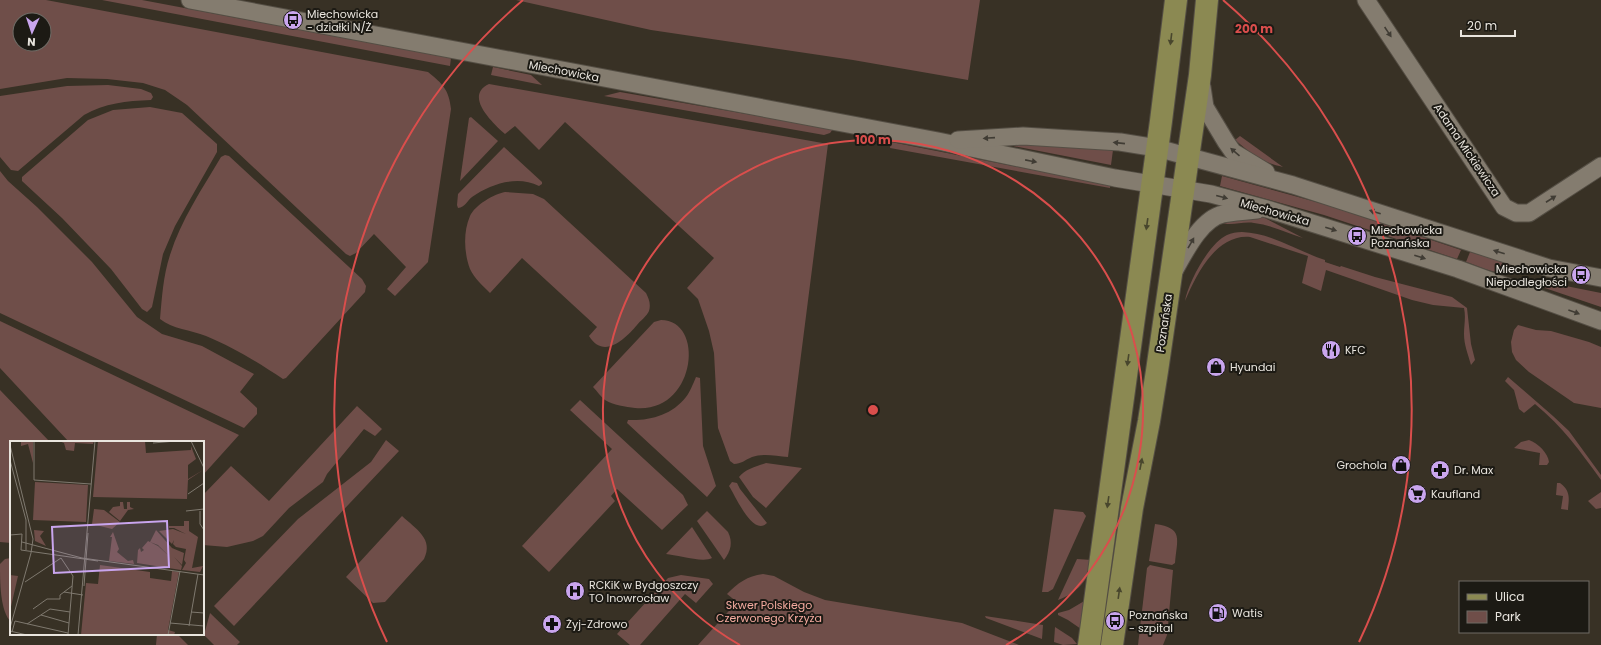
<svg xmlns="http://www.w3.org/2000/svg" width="1601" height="645" viewBox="0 0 1601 645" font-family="Poppins,sans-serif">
<rect width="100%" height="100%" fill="#383125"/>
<g fill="#6f4e49" fill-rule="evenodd">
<path d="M0 0H46L428 72C443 84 449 90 451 109L428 262 395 296 387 289 406 267 374 234 356 253 350 256 346 254 187 105 165 90 143 83 107 79 67 78 0 89ZM20 20H44V44H20Z"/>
<path d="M102 0H142L451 58 450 66Z"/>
<path d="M516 0H980L968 80 853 60 651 30Z"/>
<path d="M493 67 531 75 542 85 491 75Z"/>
<path d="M489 84 828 144 788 457C776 456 763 453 752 457 745 460 741 464 734 464L730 461 718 428 714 353 709 331 698 299 687 288 714 258 565 122 539 150 515 126 505 134C494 124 463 96 489 84Z"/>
<path d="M108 85 141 89 151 93 153 97 151 100C126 101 105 103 84 115L18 171 11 170 0 157V96L67 86Z"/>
<path d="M620 92 833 129 830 133 824 135 604 96Z"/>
<path d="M150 107 182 113 217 144V152L175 226 163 254 152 307 147 312 142 309 111 269 62 218 22 181V177L88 120 113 110Z"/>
<path d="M471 117 498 141 460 181 469 118Z"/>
<path d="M1240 136 1283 167C1259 161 1254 156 1235 140Z"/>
<path d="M891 142 1110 185V188L890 148Z"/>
<path d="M1013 142 1113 150 1111 165 1013 146Z"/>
<path d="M504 147 542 182V184L539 186C517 175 491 184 472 197 467 201 465 207 458 208L457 205 458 194Z"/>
<path d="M225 155 229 156 362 279 366 286 365 292 286 378 283 379C257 362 235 348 206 336 191 330 172 329 160 319 162 298 163 276 170 255 181 220 202 189 221 157Z"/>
<path d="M0 171 8 181 37 207 92 262 137 317 162 334 202 346 254 374 240 392 257 408V414L244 428 0 313Z"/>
<path d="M1222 176 1327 205 1461 250 1457 259 1324 215 1220 186Z"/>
<path d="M505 192 533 194 544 199 646 293C649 299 651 304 649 311 647 316 640 321 637 325 625 339 604 360 589 336L597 327 522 258 490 293C483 286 474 278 470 269 464 253 463 232 470 216 475 205 494 194 505 192Z"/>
<path d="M1255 216 1263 217 1303 238C1287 233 1271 225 1254 223 1242 221 1230 227 1220 222Z"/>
<path d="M1242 232C1272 233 1297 251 1325 260V262L1340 267 1341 266 1375 277 1452 297 1467 308 1471 344 1475 360 1471 365C1468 354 1464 345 1464 334 1464 325 1466 317 1464 308L1433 305 1412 300 1326 270 1321 291 1302 283 1308 256 1250 237C1216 234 1196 275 1185 301 1188 283 1209 243 1227 235 1231 233 1237 232 1242 232Z"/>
<path d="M1470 252 1517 266 1518 270C1507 280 1479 266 1466 262Z"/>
<path d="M1536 280 1601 293V307L1536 285 1534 283Z"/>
<path d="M661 320C706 320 696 414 635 408 626 407 613 405 605 400 601 397 597 391 593 387L654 322Z"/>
<path d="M0 321 239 435 203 475V442H69L0 368Z"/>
<path d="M1518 325 1536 330 1551 331 1589 342 1601 347V408L1574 403 1529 372 1516 360 1512 352 1511 342 1514 330Z"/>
<path d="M696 377 700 378 703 446 716 486 707 497 627 423 628 420C650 421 672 415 686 397 690 392 693 384 696 377Z"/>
<path d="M1508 377 1553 416 1569 431 1601 475V480C1580 451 1563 427 1535 404L1524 413 1519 409 1514 390 1505 381Z"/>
<path d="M0 390 50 442H11V543L0 542Z"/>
<path d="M580 400 683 495 688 505 662 530 617 489 611 496 615 501 549 572 522 546 612 449 570 410Z"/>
<path d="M357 406 382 429 375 436 364 429 327 474 323 482 289 508 263 536 253 541 227 547 203 545V495L231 466 269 501Z"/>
<path d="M386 440 399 451 234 626 214 606 298 519 371 462Z"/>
<path d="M1529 440C1538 443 1548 453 1549 462L1547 465H1539L1540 453 1514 448 1521 442Z"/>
<path d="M766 463 802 468 766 508 753 497 739 477C745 469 757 466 766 463Z"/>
<path d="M732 482 737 483 740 489 767 523C753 537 736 497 729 486Z"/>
<path d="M1557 483H1560C1571 491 1569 499 1568 510L1561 509 1563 496 1556 495Z"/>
<path d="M1601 492V508L1596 509 1588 501Z"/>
<path d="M1054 509 1083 512 1086 516 1053 589 1048 592H1042Z"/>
<path d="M707 511 728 532C733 542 731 551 724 560L697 521Z"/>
<path d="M402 516C416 529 434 539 424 559L385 602 373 603 346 577Z"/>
<path d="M1155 524C1184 528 1177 539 1175 563L1172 565 1149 561Z"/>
<path d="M692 527 712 558C703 563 677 555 666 554Z"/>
<path d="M11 558V622C0 611 0 583 0 564L5 559Z"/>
<path d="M1077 559 1092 560C1091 579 1075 594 1058 600Z"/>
<path d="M1150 565 1173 570 1167 635 1163 645H1138L1147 568Z"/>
<path d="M763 574 774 576 804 592 825 600 962 623 1019 645H698L737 602 727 594C738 583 747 576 763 574Z"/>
<path d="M681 575 709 579 713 584 696 603 685 594 640 645H630L617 634 668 578Z"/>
<path d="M1086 600 1081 629 1068 620 1058 615V613L1069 610Z"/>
<path d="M210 613 240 642 237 645H214L204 635Z"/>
<path d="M985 616 1043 625 1042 639 986 618Z"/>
<path d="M1055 627 1072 638 1077 644 1063 645 1054 642Z"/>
<path d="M157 634 178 635 188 645H156Z"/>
</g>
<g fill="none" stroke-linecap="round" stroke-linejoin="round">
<g stroke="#544e44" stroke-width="19">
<g id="minor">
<path d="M190 0 938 141 1115 178 1211 194 1267 209 1458 269 1601 321"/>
<path d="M1366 0 1504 207 1516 213H1529L1601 166"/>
<path d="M1202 87 1205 107 1226 142 1233 152 1266 172"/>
<path d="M958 140 1023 136 1120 142 1157 148 1293 185 1549 268 1601 278"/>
<path d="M1173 273C1184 254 1200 219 1223 214 1234 212 1246 211 1257 210"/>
</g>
</g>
<g stroke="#544e44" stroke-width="24">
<g id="major">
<path d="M1089 645 1161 121 1176 0"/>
<path d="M1112 645 1132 508 1149 421 1157 371 1200 75 1207 0"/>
</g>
</g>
<use href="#minor" stroke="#847c6f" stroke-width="17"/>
<use href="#major" stroke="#8b8952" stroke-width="22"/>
</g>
<defs><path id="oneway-solid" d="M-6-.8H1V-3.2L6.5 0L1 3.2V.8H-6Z"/></defs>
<g fill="#403c34">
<use href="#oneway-solid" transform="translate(1388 32) rotate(56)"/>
<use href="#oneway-solid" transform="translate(989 138) rotate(176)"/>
<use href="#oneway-solid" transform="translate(1119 143) rotate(-174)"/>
<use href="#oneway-solid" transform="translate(1235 152) rotate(-139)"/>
<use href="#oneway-solid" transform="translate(1031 161) rotate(11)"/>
<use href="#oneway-solid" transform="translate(1222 197) rotate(15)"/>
<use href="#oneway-solid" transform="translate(1551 199) rotate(-33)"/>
<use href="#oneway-solid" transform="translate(1375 212) rotate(-162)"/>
<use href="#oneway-solid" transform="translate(1331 229) rotate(17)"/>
<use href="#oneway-solid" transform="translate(1191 243) rotate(-60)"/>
<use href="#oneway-solid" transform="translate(1499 252) rotate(-162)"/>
<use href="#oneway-solid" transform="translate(1420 257) rotate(18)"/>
<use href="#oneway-solid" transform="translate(1574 312) rotate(20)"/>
</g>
<g fill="#48462d">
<use href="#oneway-solid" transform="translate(1171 39) rotate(97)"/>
<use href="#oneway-solid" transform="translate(1147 224) rotate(98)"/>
<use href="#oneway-solid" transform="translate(1128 360) rotate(98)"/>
<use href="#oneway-solid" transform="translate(1141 464) rotate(-79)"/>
<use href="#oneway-solid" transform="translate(1108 502) rotate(98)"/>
<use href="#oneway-solid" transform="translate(1119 593) rotate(-82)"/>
</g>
<g fill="none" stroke="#da4e4c" stroke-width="2">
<path d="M740 645A270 270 0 1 1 1006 645"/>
<path d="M387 642A539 539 0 0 1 523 0M1223 0A539 539 0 0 1 1359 642"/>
</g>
<defs>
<g id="bus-disc" transform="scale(1)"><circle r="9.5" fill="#c9a5ee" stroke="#1c1a14"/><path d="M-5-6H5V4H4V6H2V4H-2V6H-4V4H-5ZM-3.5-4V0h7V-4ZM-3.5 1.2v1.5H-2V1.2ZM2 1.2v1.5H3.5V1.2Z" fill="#111"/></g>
<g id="restaurant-disc" transform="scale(1)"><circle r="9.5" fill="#c9a5ee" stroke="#1c1a14"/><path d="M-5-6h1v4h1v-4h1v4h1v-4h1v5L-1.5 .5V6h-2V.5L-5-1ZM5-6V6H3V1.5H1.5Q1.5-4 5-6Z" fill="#111"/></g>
<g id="shop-disc" transform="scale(1)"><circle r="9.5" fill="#c9a5ee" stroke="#1c1a14"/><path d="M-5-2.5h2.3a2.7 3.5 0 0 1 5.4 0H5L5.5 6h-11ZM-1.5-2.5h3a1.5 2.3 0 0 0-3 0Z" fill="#111"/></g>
<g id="pharmacy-disc" transform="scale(1)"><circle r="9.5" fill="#c9a5ee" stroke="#1c1a14"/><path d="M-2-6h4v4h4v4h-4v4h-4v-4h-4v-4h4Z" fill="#111"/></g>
<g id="supermarket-disc" transform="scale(1)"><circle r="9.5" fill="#c9a5ee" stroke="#1c1a14"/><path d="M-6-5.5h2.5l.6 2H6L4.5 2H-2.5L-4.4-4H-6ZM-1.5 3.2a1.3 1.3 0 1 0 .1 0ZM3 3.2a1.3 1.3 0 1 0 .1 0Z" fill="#111"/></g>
<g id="hospital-disc" transform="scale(1)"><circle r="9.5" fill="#c9a5ee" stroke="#1c1a14"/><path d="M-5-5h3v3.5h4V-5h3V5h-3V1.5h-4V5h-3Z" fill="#111"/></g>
<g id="fuel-disc" transform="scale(1)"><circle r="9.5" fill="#c9a5ee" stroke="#1c1a14"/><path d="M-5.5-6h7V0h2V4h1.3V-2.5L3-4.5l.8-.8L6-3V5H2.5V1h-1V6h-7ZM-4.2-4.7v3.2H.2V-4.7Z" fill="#111"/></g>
</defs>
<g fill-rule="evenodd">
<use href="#bus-disc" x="293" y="20"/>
<use href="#bus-disc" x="1357" y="236"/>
<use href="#bus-disc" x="1581" y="275"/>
<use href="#restaurant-disc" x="1331" y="350"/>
<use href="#shop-disc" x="1216" y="367"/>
<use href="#shop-disc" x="1401" y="465"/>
<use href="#pharmacy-disc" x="1440" y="470"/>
<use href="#supermarket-disc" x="1417" y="494"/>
<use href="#hospital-disc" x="575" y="591"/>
<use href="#fuel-disc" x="1218" y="613"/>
<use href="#bus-disc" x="1115" y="621"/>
<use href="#pharmacy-disc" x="552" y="624"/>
</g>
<g text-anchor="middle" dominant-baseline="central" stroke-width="4" stroke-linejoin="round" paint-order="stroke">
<g font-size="11" fill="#e9e5de" stroke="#1c1a14" text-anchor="start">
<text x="307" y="14">Miechowicka<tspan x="307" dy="13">- działki N/Ż</tspan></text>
<text x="1371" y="230">Miechowicka<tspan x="1371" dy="13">Poznańska</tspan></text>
<text x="1567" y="269" text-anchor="end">Miechowicka<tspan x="1567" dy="13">Niepodległości</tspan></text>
<text x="1345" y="350">KFC</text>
<text x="1230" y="367">Hyundai</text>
<text x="1387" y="465" text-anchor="end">Grochola</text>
<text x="1454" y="470">Dr. Max</text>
<text x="1431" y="494">Kaufland</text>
<text x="589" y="585">RCKiK w Bydgoszczy<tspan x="589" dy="13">TO Inowrocław</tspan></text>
<text x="1232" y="613">Watis</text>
<text x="1129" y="615">Poznańska<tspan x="1129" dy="13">- szpital</tspan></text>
<text x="566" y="624">Żyj-Zdrowo</text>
</g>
<g font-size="11" fill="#e9e5de" stroke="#1c1a14">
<text transform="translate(564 71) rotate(11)">Miechowicka</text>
<text transform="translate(1467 150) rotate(56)">Adama Mickiewicza</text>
<text transform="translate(1275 212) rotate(16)">Miechowicka</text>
<text transform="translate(1164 323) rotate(-82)">Poznańska</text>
</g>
<g font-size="11" fill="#f4aa9f" stroke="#1c1a14">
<text x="769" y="605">Skwer Polskiego<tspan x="769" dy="13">Czerwonego Krzyża</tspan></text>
</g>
</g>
<g transform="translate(10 441)">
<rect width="194" height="194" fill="#383125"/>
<path d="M11 0H23V22L18 3 11 5ZM49 0H84L83 3 65 2 64 10 56 9 54 2ZM88 0H135L136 12 181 9V5L186 18 178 24V38L193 29 178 39 177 58 83 56ZM25 41 78 44 76 81 23 79ZM110 61H113L114 68H117V61H120V66L124 68 118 69 110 80 99 71 103 66 110 65ZM84 68 94 69 110 81 102 88 82 83ZM174 80H179V90L188 96 182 127 193 125 190 131 172 129 176 122 174 119 176 108 166 106 163 103 164 99 162 103 149 90 163 88 176 93 164 87H159V85H174ZM24 89 34 90 30 95 36 105 25 100ZM146 89 162 107 174 112 172 124 164 116 172 125 171 129 127 122 128 109 130 107 131 111 134 109 132 107 138 100 148 105 159 115 148 104 140 101ZM103 91 109 108 107 111 118 120 123 119 124 123 99 120 102 96H100ZM90 124 140 131V137L161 140 162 130 169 131 158 189 165 191 164 194H71L76 142 88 143ZM0 134 8 135 0 170Z" fill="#6f4e49"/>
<path fill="none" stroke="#7f796f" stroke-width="1" d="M24 0V39L81 43M181 0 194 27M143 2 166 0M0 4 23 98 21 112 0 187M0 19 16 79V109M178 53 194 42M176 70 194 68M190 70V83L194 89M0 94 12 93 11 109 88 120M12 101 72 117 194 134M15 141 51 117 63 135 58 194M74 145 78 92M54 151 73 154M23 168 37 158H50V154L62 145M181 171 194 172M31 174 59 182M160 182 194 185M17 183 40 168 60 171M179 185 188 133M0 190 17 194M2 191 5 180 58 192M68 194 85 0M158 194 170 130"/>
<path fill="#c9a5ee" fill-opacity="0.15" stroke="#c9a5ee" stroke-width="2" d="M157 80 159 126 44 132 42 86Z"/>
<rect width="194" height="194" fill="none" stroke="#e9e5de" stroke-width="2"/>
</g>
<circle cx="873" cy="410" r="6" fill="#da4e4c" stroke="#1c1a14" stroke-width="2"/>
<g font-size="12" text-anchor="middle" font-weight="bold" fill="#da4e4c" stroke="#1c1a14" stroke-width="4" stroke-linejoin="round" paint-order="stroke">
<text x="1254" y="33">200 m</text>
<text x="873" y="144">100 m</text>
</g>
<rect x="1459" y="581" width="130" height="52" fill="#1c1a14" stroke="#6e6b65"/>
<rect x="1467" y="594" width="20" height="6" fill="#8b8952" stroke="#6e6b65"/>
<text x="1495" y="601" font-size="12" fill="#e9e5de">Ulica</text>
<rect x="1467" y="611" width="20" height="12" fill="#6f4e49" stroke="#6e6b65"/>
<text x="1495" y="621" font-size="12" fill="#e9e5de">Park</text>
<g transform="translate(32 32) rotate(183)"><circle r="19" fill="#1c1a14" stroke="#6e6b65"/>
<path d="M0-3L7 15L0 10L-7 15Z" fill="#c9a5ee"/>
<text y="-6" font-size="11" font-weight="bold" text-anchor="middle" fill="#e9e5de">N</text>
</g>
<path d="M1461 30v6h54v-6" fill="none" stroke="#e9e5de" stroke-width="2"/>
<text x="1467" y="30" font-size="12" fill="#e9e5de" stroke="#1c1a14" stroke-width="3" paint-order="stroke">20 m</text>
</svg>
